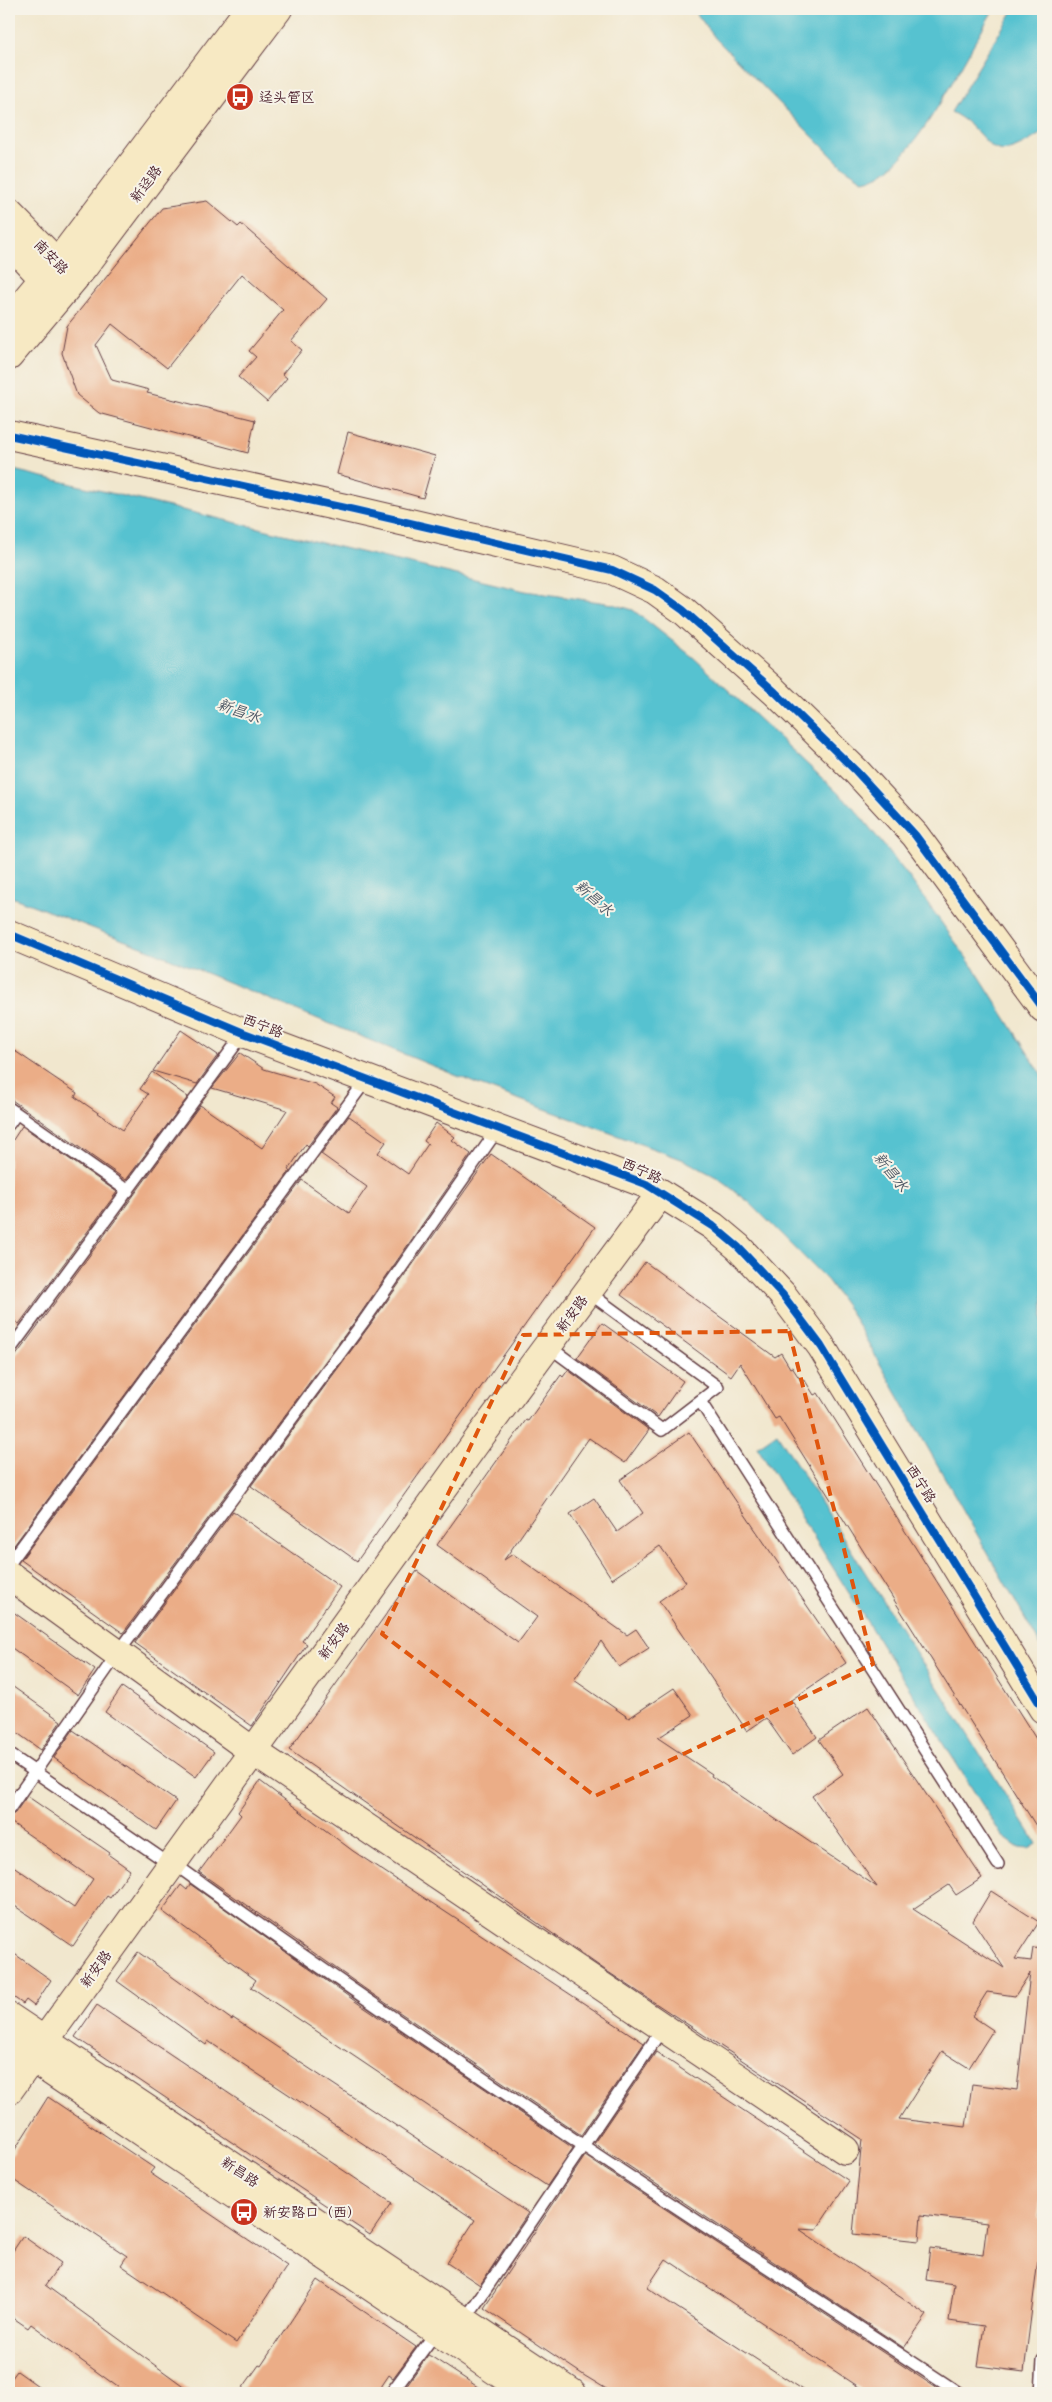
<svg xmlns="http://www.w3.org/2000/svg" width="1052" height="2402" viewBox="0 0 1052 2402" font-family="'Comic Neue','LXGW WenKai TC',sans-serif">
<rect width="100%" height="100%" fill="#f7f3e8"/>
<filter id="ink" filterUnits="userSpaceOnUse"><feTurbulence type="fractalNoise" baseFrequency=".02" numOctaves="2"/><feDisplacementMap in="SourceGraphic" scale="10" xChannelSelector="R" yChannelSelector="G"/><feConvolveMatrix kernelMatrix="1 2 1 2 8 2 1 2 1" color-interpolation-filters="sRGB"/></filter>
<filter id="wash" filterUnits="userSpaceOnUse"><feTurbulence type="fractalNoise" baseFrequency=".0096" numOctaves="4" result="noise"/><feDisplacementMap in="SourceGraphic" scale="20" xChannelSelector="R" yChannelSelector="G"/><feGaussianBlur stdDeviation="1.12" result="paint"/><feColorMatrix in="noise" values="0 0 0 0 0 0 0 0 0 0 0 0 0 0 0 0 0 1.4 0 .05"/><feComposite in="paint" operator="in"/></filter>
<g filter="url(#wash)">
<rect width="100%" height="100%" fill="#f1e7ce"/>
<g fill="#56c2d0" stroke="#50707e">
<path d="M693 9H994C967 52 920 154 878 176 874 178 868 179 863 180L843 167 716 39Z"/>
<path d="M1014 9H1043V132C982 174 997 135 951 112Z"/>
<path d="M9 469 525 591 613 604 633 610 694 658 854 808 909 877 978 974 1043 1077V1650L851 1313 828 1281 750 1203 718 1178 684 1160 477 1084 152 951 9 896Z"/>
<path d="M777 1433 1037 1844 1029 1849 1019 1848 1002 1836 757 1447Z"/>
</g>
<g id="blocks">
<g fill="#ebad87" fill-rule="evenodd">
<path d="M207 201 238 227 241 224 327 299 291 341 302 350 282 374 287 378 267 402 238 377 256 357 249 351 283 310 242 274 167 368 112 324 96 345 112 380 149 390 147 393 255 420 248 453 99 413 77 395 62 353 67 326 162 208Z"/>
<path d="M348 432 435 456 423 498 337 474Z"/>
<path d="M181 1030 218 1055 197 1084 153 1071Z"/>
<path d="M9 1047 77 1093 75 1097 123 1130 148 1094 140 1089 152 1072 188 1097 126 1180 9 1098Z"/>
<path d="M240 1053 264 1069 315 1084 335 1097 331 1103 337 1107 308 1146 306 1144 288 1170 290 1171 9 1552V1365L200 1105 262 1148 287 1110 212 1088Z"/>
<path d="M349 1116 386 1142 378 1153 408 1174 428 1144 424 1141 436 1123 455 1137 452 1140 471 1154 358 1317 123 1633 21 1560 302 1180 349 1213 367 1187 321 1154Z"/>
<path d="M22 1126 117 1192 19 1324 9 1317V1146Z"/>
<path d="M491 1154 595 1227 357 1561 251 1486 370 1325Z"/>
<path d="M645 1262 775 1357 781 1353 790 1368 792 1367 801 1381 804 1379 814 1395 818 1393 1043 1750V1837L779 1417 775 1419 740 1363 731 1376 621 1295Z"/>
<path d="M602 1323 683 1381 658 1417 577 1358Z"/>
<path d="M568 1370 649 1430 625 1463 589 1438 504 1560 513 1554 627 1635 636 1629 649 1648 619 1667 601 1641 574 1680 629 1718 674 1688 693 1715 658 1738 712 1774 711 1776 877 1887 812 1796 843 1774 819 1740 868 1707 982 1878 956 1895 949 1885 913 1909 1004 1968 973 1921 991 1891 1039 1922 1015 1959 1031 1961 1033 1948 1043 1949V2178L1038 2217 1043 2220 1024 2372 978 2366 984 2326 949 2321 954 2284 926 2280 930 2248 983 2255 987 2223 921 2215 919 2241 853 2234 862 2139 605 1970 289 1750 417 1571 518 1643 537 1617 437 1545 526 1420 528 1421 561 1375 563 1377ZM1030 1973 1017 2090 972 2084 966 2127 899 2119 942 2051 969 2068 993 2030 972 2016 987 1992 1015 1996Z"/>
<path d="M689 1432 846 1663 791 1700 817 1737 792 1755 766 1718 747 1731 659 1601 686 1582 660 1546 612 1579 570 1514 594 1498 617 1532 643 1513 620 1480Z"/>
<path d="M233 1511 340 1587 302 1641 307 1644 252 1726 135 1643Z"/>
<path d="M9 1609 95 1670 78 1695 9 1646Z"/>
<path d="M9 1684 61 1721 41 1750 9 1727Z"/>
<path d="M122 1687 214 1752 196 1777 105 1712Z"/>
<path d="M73 1730 176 1801 156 1830 54 1758Z"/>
<path d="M260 1781 353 1851 644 2043 581 2135 371 1993 199 1872 241 1815 238 1812Z"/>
<path d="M27 1796 110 1853 109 1855 130 1870 110 1898 107 1896 73 1946 9 1902V1863L74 1908 93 1879 9 1821V1816L15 1813Z"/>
<path d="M190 1884 362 2006 573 2148 547 2186 251 1987 256 1980 162 1911 181 1885 187 1890Z"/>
<path d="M9 1950 51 1980 34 2006 26 2000 23 2004 9 1994Z"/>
<path d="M138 1952 232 2020 233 2018 528 2213 480 2285 447 2263 475 2220 414 2179 415 2178 208 2041 206 2045 117 1981Z"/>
<path d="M97 2005 392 2203 370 2235 75 2037Z"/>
<path d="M656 2052 849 2181 816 2230 799 2229 927 2315 904 2348 594 2143Z"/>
<path d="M48 2097 154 2168 150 2173 287 2266 236 2343 121 2265 127 2256 9 2177V2159Z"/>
<path d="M585 2156 896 2361 944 2393H868L666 2259 647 2288 808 2393H613L585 2376 484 2308Z"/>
<path d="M23 2236 61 2263 45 2285 193 2393H126L31 2324 28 2328 9 2315V2257Z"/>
<path d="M318 2280 416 2347 393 2378 389 2375 377 2393H239L259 2365 261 2366Z"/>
<path d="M428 2355 432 2357 487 2393H417L406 2386Z"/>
<path d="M17 2371 48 2393H9V2382Z"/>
</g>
</g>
</g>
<g filter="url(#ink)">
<use href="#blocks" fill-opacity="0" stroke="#633d43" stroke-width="1"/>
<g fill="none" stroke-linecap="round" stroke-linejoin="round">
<g stroke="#633d43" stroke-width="14">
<g id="lane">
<path d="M9 1108 128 1191"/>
<path d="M9 1124 16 1114"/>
<path d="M548 1346 662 1430 718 1387 588 1292"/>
<path d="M9 1351 244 1033"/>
<path d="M700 1401 998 1864"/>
<path d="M9 1564 367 1079"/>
<path d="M9 1754 171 1865"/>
<path d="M9 1809 118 1653 364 1321 498 1129"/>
<path d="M173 1863C429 2048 695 2219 959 2393"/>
<path d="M464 2321 663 2028"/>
<path d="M391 2393 437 2331"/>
<path d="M1041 2393 1043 2360"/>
</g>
</g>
<g stroke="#633d43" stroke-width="30">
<g id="secondary">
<path d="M9 214 69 275"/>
<path d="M9 242 56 292"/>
<path d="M9 320 65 253 249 9"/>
<path d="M9 356 83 268 278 9"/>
<path d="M9 435 354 510 612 570 655 590 683 610 775 692 856 771 915 835 1043 1008"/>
<path d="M9 934 244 1033 646 1184 713 1226 738 1247 782 1294 821 1346 1043 1709"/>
<path d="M9 1575 254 1752 845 2150"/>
<path d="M9 2017 572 2393"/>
<path d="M9 2043 529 2393"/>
<path d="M9 2090 480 1437 661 1193"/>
</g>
</g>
<use href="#lane" stroke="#fff" stroke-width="11"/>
<use href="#secondary" stroke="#f7e9c3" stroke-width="28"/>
<g stroke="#f7f3e8" stroke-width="11">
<g id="cycleway">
<path d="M9 435 354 510 612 570 655 590 683 610 775 692 856 771 915 835 1043 1008"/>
<path d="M9 934 244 1033 646 1184 713 1226 738 1247 782 1294 821 1346 1043 1709"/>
</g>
</g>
<use href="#cycleway" stroke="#0057b8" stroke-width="8"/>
</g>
</g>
<path fill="none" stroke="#e0560e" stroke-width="4" stroke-dasharray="10 6" stroke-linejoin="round" d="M789 1331 873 1664 595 1796 382 1634 523 1335Z"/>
<defs>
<g id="bus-disc" transform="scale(1.4375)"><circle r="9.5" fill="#c8321e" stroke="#f7f3e8"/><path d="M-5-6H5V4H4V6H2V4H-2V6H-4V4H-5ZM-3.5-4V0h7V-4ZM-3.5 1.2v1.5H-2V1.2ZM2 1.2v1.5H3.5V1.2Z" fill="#fff"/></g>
</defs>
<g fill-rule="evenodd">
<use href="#bus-disc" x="240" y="97"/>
<use href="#bus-disc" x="244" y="2212"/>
</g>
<g text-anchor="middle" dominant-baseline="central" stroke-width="4" stroke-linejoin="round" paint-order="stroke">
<g font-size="14" fill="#4a1f2b" stroke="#f7f3e8" text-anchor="start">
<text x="259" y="97">迳头管区</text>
<text x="263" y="2212">新安路口（西）</text>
</g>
<g font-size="14" fill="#4a1f2b" stroke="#f7f3e8">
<text transform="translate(146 184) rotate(-53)">新迳路</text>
<text transform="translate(51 257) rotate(46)">南安路</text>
<text transform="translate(263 1026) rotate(21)">西宁路</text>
<text transform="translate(642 1171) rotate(24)">西宁路</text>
<text transform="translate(572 1314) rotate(-53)">新安路</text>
<text transform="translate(921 1484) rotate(58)">西宁路</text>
<text transform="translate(334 1641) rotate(-54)">新安路</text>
<text transform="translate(96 1969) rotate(-54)">新安路</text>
<text transform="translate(240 2172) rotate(34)">新昌路</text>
</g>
<g font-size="15" font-style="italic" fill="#4e5865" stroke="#f7f3e8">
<text transform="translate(239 711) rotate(20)">新昌水</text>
<text transform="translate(594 898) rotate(42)">新昌水</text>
<text transform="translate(891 1172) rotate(52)">新昌水</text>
</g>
</g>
<rect width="1052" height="2402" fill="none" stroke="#f7f3e8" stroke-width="30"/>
</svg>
